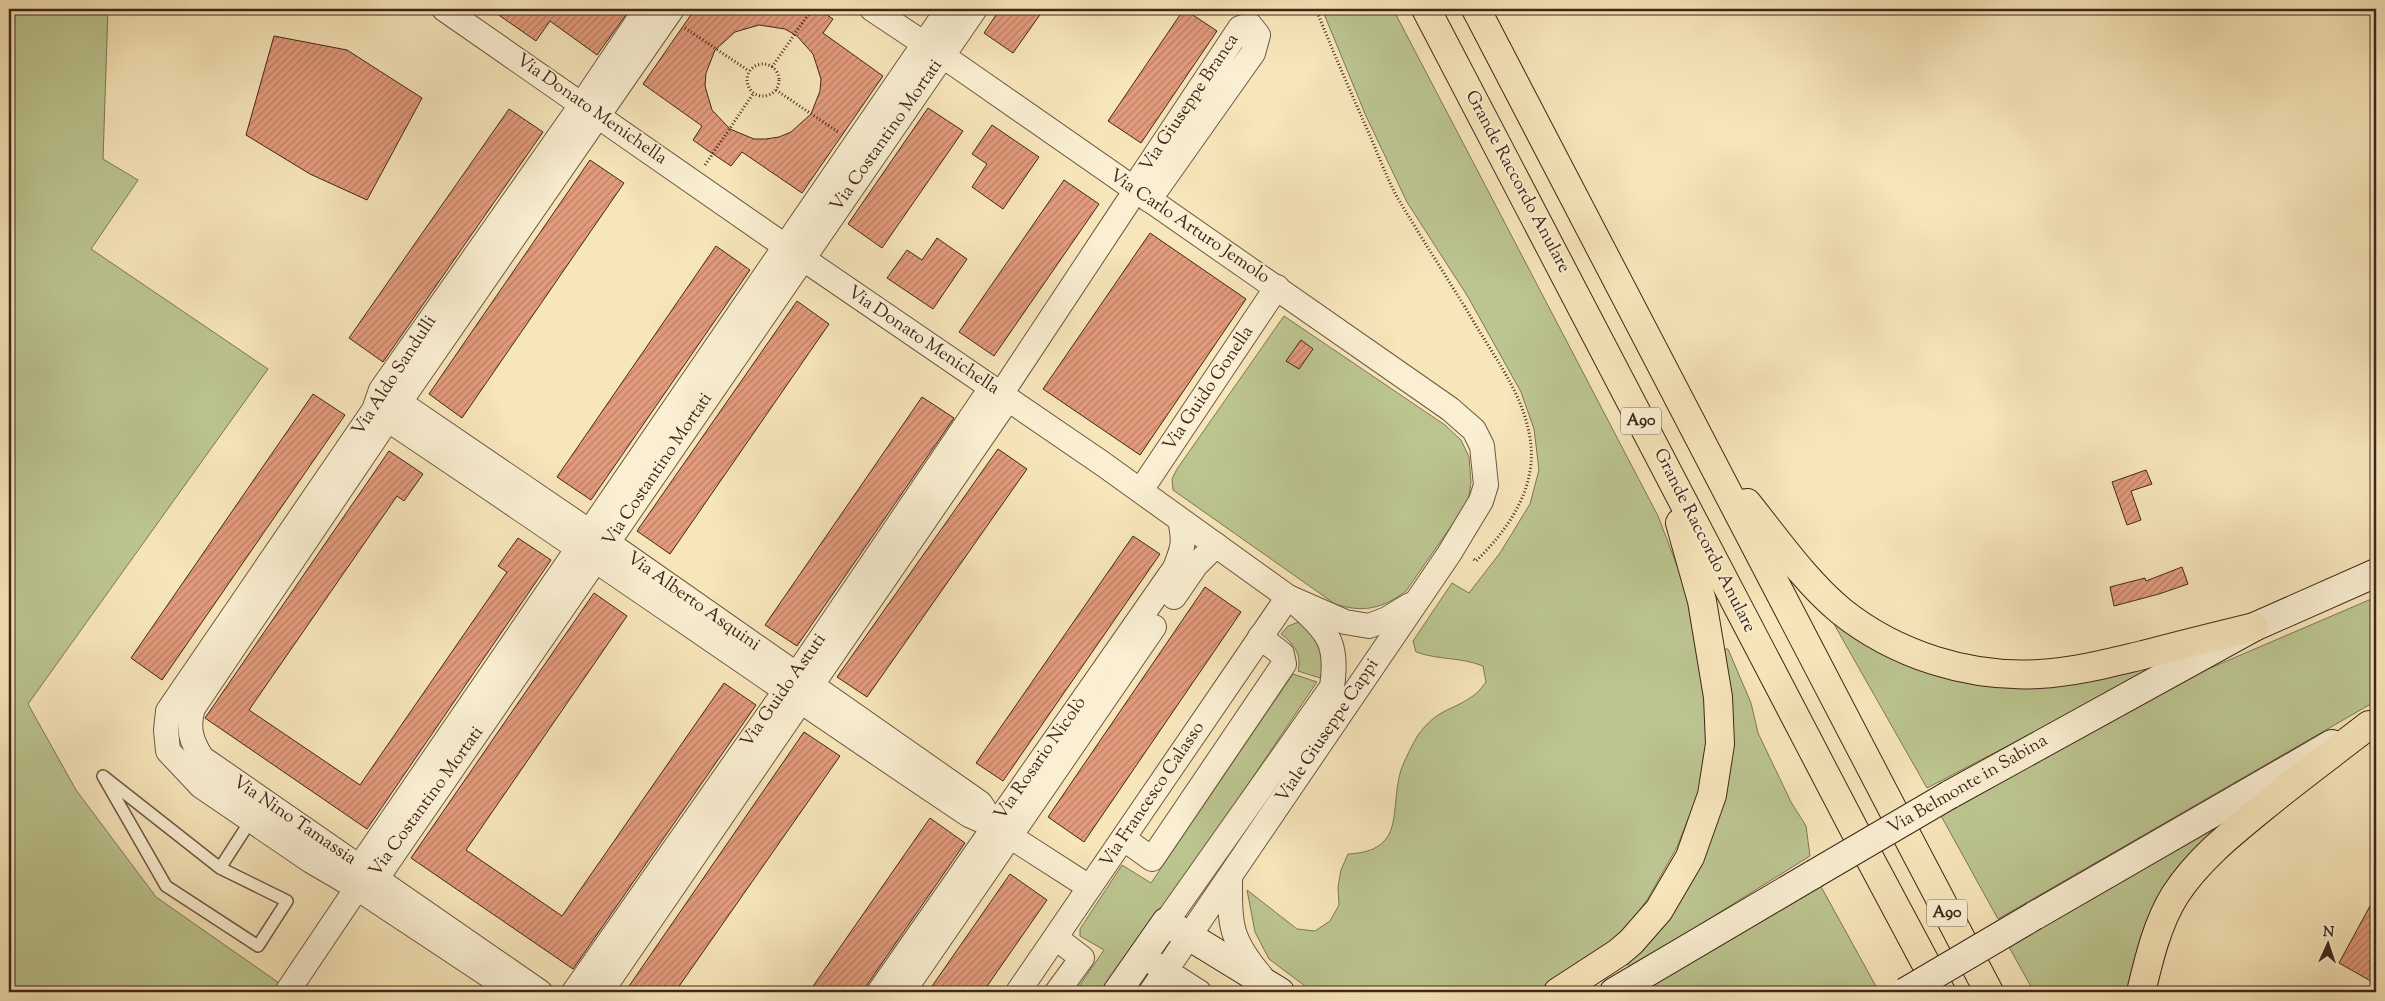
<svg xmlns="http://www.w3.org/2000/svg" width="2385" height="1001" viewBox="0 0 2385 1001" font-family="'Sorts Mill Goudy',serif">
<defs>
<pattern id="building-hatch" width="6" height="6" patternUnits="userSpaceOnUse" patternTransform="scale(1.25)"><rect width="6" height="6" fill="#e39b7c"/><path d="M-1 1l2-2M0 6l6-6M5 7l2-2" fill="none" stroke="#ba7e65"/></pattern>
</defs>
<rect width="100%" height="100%" fill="#f7e6ba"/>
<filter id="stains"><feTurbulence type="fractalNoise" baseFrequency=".004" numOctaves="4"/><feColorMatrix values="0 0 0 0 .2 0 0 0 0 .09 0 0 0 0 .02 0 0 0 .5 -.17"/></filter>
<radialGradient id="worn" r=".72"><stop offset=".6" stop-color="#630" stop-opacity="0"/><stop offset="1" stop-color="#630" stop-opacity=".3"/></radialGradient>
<g fill="#bcc590" stroke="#7e7656">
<path d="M9 9H108L103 159 138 180 91 249 268 369 28 704 76 790 156 897 292 992H9Z"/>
<path d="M1322 9H1393L1658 516 1689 597 1702 652 1707 736 1700 789 1677 847 1647 900 1623 933 1599 953 1535 992H1313L1269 959 1255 932 1247 890 1297 929 1315 931 1330 921 1339 905 1338 887 1341 870 1348 854C1407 851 1389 810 1401 770 1405 759 1412 745 1418 735 1438 708 1450 712 1473 696 1478 693 1482 687 1486 682L1483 666C1461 657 1438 660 1416 652L1413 641 1452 583 1469 593 1500 553 1530 504 1539 470 1534 429 1521 392 1468 297 1407 202 1366 116Z"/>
<path d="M1284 316 1445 425 1461 440 1469 457 1471 482 1468 502 1406 591C1382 609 1363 613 1335 604L1173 490 1172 479 1177 469Z"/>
<path d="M2376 597V701L1998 919 1940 814 2201 672Z"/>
<path d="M1826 610 1929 666 2174 659 1927 788Z"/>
<path d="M1299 622C1318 633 1329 657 1320 678L1298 671C1302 654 1294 644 1281 634L1288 626Z"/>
<path d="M1722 649H1728L1751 703 1758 733 1791 802 1806 826 1810 856 1632 967 1627 964 1648 940 1684 887Z"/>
<path d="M1293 674 1317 682 1108 992H1075L1104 950 1080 936V929L1122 865 1151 883Z"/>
<path d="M2234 814 2132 992H2034L2009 947Z"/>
<path d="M1819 883 1878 990 1874 992H1632Z"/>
</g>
<g fill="url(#building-hatch)" stroke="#41261b" fill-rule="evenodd">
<path d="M490 9H630L597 55 550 21 536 41Z"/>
<path d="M695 9H818L833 19 823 33 883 76 802 193 742 152 731 166 707 150 693 140 702 126 643 84ZM759 25 785 29 797 36 813 54 821 79 820 91 811 114 791 132 779 137 766 139H754L730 129 712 110 705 86 706 73 715 50 735 32Z"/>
<path d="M1000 9H1044L1013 53 984 33Z"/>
<path d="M1184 9 1217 31 1141 143 1108 121Z"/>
<path d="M274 36 347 50 422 98 367 200 310 174 246 135Z"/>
<path d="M928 108 963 131 882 248 848 224Z"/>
<path d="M509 109 543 132 383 362 349 338Z"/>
<path d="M992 125 1039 157 1003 209 972 187 987 164 972 154Z"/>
<path d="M590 160 624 183 462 418 429 394Z"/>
<path d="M1064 180 1099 204 994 356 959 332Z"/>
<path d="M1150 233 1246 299 1140 455 1043 389Z"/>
<path d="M937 238 967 259 933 309 887 278 907 250 922 260Z"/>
<path d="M716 246 750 270 591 500 557 477Z"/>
<path d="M797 301 829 324 670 554 637 531Z"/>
<path d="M1301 340 1313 349 1299 369 1286 361Z"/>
<path d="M313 394 345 415 162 680 131 658Z"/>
<path d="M922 397 954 418 797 646 765 625Z"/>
<path d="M998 449 1027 469 867 697 837 677Z"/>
<path d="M389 451 423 474 404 501 397 496 249 710 360 785 507 572 498 566 518 538 551 560 367 829 205 718Z"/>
<path d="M2146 470 2152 484 2131 491 2141 520 2127 525 2112 482Z"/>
<path d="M1133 536 1160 554 1003 781 976 763Z"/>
<path d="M2182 567 2188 584 2159 594 2114 606 2110 587 2145 578 2146 581Z"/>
<path d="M1205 587 1241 612 1084 842 1048 817Z"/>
<path d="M594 593 627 616 466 850 562 916 724 683 756 705 573 969 411 858Z"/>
<path d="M804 732 840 756 675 992H625Z"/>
<path d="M930 818 965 843 862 992H809Z"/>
<path d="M1010 874 1047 900 983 992H928Z"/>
<path d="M2376 895V984L2339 963Z"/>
</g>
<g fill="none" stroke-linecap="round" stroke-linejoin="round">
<g stroke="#6e5643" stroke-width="14">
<path id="lane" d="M220 868 287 901 258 946 166 886 103 776 220 868 251 820"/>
</g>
<g stroke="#6e5643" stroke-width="26">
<g id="street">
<path d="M444 9 802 258 1103 464 1288 597 1345 622 1369 626 1387 619 1410 605"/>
<path d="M872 9 959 67 1450 409 1474 430 1482 446 1486 485 1481 501 1449 554 1151 992"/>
<path d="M1133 189 1240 28 1250 25 1258 35 1253 53 1149 200"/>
<path d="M386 393 590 532 607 542 980 803 984 809"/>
<path d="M1001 394 1128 202"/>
<path d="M375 411C575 544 770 682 969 815L994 826 1089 887"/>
<path d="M1141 490 1277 287"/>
<path d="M1174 597 1196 565 1216 545"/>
<path d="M1124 839 1152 859 1284 664 1282 654 1260 637"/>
<path d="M1230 877C1230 925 1229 938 1261 976"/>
<path d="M363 885 377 878 975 9"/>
<path d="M1166 922 1332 687C1338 646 1330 633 1299 606"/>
<path d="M1056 938 1082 958 1057 992"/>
<path d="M1152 962 1199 992"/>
<path d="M287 992 357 888 360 866 948 9"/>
<path d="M514 992 357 888 311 861 201 786 168 751 166 730 168 711 374 410 381 390 582 104 646 9"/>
<path d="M540 992 202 758C191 741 187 728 193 708L388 419 672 9"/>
<path d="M574 992 797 674 991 388"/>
<path d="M601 992 1008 399"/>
<path d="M879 992 1175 568C1183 548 1185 542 1180 520"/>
<path d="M903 992 1154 627"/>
<path d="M1018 992 1288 597"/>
</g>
</g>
<g stroke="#41261b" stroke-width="30">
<g id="secondary">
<path d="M1949 795 2254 627 2376 573"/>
<path d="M2034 916 2332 744"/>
<path d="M1117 992 1166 922 1280 992"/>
<path d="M1614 992 1814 874"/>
</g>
</g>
<g stroke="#41261b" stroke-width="30">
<g id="highway">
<path d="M1426 9 1856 833"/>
<path d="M1476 9 1893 810"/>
<path d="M1747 503C1776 539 1805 581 1841 611 1896 655 1969 678 2039 674 2075 672 2109 663 2143 655 2180 645 2217 636 2254 627"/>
<path d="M1906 834 1989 992"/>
<path d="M1869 857 1941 992"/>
<path d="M1558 992 1618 953 1631 942 1659 910 1690 857 1712 795 1720 744 1718 697 1702 601 1680 523"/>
<path d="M2141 992C2149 959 2157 924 2175 895 2197 861 2229 835 2261 809 2296 780 2333 753 2369 725"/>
</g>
</g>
<g stroke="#41261b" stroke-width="3" stroke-dasharray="1 2.5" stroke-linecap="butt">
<path d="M1316 9C1333 52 1352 95 1371 138 1379 157 1387 178 1397 197 1423 241 1452 285 1478 329 1500 365 1527 402 1531 446 1535 491 1507 531 1476 561L1472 558"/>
<path d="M685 28 749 71"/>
<circle cx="763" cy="80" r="16"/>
<path d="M772 67 812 9"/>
<path d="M776 90 838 132"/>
<path d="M705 165 753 94"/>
</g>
<use href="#lane" stroke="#faefd2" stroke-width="11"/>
<use href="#street" stroke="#faefd2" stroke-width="24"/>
<use href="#secondary" stroke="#faefd2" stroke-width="28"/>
<use href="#highway" stroke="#f7e6ba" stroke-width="28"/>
<g stroke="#41261b" stroke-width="30" stroke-linecap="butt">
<g id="secondary-bridge">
<path d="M1814 874 1949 795"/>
<path d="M1905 992 2034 916"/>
</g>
</g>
<use href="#secondary-bridge" stroke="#faefd2" stroke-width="28"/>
</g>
<g text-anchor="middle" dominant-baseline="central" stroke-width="4" stroke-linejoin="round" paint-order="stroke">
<g fill="#faefd2" stroke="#786252" stroke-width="1">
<rect x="1621" y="407.5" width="40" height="27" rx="4"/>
<rect x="1927" y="899.5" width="40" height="27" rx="4"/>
</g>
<g font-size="16" font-weight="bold" fill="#41261b">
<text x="1641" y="421">A90</text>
<text x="1947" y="913">A90</text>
</g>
<g font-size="18" fill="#41261b" stroke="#faefd2">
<text transform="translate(1190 103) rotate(-56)">Via Giuseppe Branca</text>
<text transform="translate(591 110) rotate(35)">Via Donato Menichella</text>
<text transform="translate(887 136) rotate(-55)">Via Costantino Mortati</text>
<text transform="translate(1517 182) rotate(62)">Grande Raccordo Anulare</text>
<text transform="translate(1189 227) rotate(34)">Via Carlo Arturo Jemolo</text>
<text transform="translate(923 341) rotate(34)">Via Donato Menichella</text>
<text transform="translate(395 376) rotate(-57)">Via Aldo Sandulli</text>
<text transform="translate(1209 389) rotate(-56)">Via Guido Gonella</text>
<text transform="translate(658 470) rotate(-56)">Via Costantino Mortati</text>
<text transform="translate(1704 541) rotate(63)">Grande Raccordo Anulare</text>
<text transform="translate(693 602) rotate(35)">Via Alberto Asquini</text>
<text transform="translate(784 691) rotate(-55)">Via Guido Astuti</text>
<text transform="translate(1328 731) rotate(-56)">Viale Giuseppe Cappi</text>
<text transform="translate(1041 759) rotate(-55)">Via Rosario Nicolò</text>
<text transform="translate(1968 785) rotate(-30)">Via Belmonte in Sabina</text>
<text transform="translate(1153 795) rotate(-56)">Via Francesco Calasso</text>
<text transform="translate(427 802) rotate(-54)">Via Costantino Mortati</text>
<text transform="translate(294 821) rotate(34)">Via Nino Tamassia</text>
</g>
</g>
<rect width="2385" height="1001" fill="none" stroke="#f7e6ba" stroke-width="30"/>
<rect x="10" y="10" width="2365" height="981" fill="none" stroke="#41261b" stroke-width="2.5"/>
<rect x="15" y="15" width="2355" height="971" fill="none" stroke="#41261b"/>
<g transform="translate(2328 944) rotate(3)" stroke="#faefd2" stroke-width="4" paint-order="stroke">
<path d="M0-4L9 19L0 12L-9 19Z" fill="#41261b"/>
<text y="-8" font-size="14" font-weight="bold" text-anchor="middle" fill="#41261b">N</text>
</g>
<rect width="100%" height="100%" filter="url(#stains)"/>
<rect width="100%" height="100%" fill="url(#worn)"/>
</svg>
